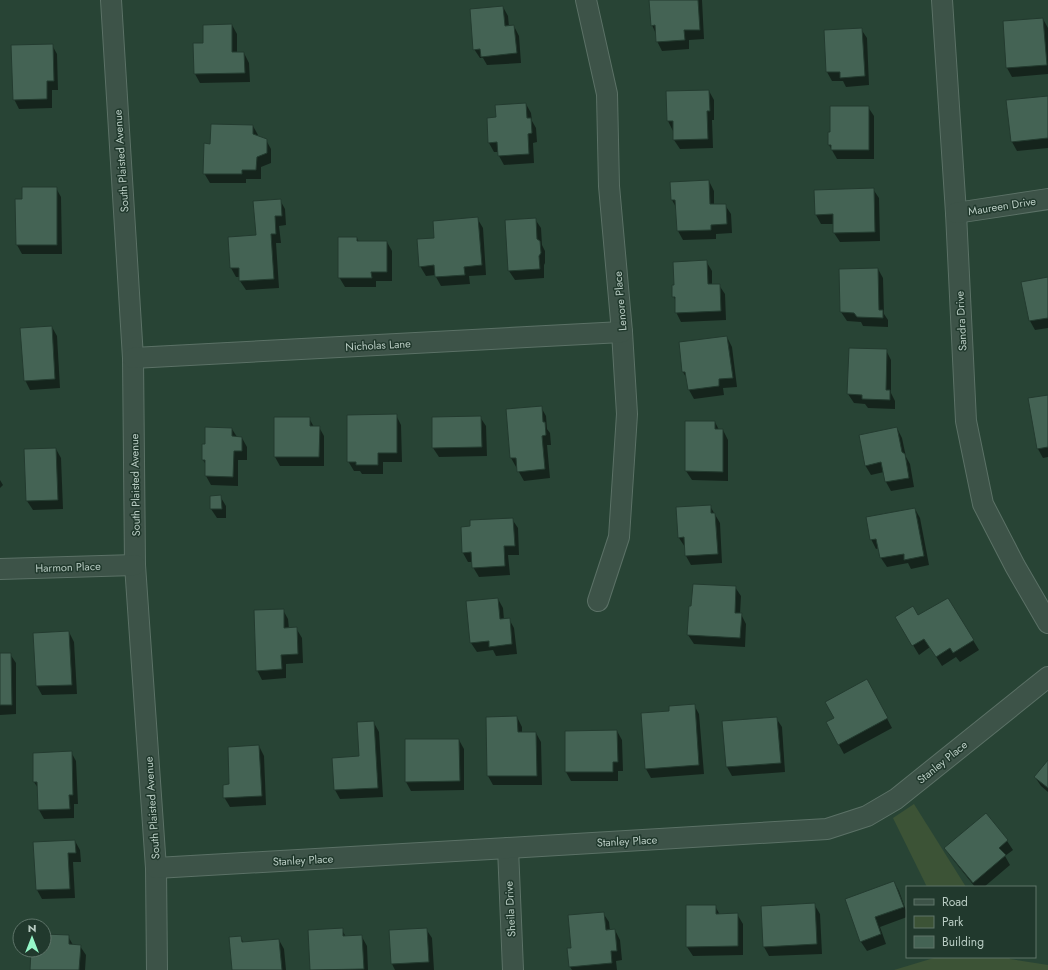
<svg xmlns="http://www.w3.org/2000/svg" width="1048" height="970" viewBox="0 0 1048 970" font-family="Jost,sans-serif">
<rect width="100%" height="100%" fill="#284435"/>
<g fill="#3c5336">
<path d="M914 804 966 887H927L893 818Z"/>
<path d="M937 957H1009L1010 959 1048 965V970H894Z"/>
</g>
<g fill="#0007">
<path d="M650 0H702L704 39 689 40V49L662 51 657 41 656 34 652 25Z"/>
<path d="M503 7 508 16 509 27 514 26 519 36 521 63 487 65 483 58H480L474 49Z"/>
<path d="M1043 19 1048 28V74L1012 77 1007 68Z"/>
<path d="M232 25 237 34V53H244L249 63 250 82 200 83 195 74 204 44Z"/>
<path d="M861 29 867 38 869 85 846 87 843 81H832L827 72 825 31Z"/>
<path d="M52 45 57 54 58 90H52V108L19 109 14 99Z"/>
<path d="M709 91 714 100V120H712L713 148 680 149 674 140 673 131 668 121 667 92Z"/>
<path d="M1048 97V148L1017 151 1012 142Z"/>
<path d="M526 104 531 113 532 121 536 128 537 142 533 143 534 163 504 165 499 156V152H494L489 143 497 118Z"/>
<path d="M868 107 874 116V159H837L829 145Z"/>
<path d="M253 126 258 135V137L266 140 271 149V163L261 167V179H246V183H210L204 173 211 145Z"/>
<path d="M709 181 714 191V205H725L731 214 732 233 716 234V239L683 240 678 231 677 209 672 200 671 183Z"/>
<path d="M56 188 61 197 62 254H22L17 245Z"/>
<path d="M873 189 879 198 880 241 840 242 834 233V224H821L816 215 815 191Z"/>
<path d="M280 200 285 209 286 225 279 226 281 243H276L279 288 246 290 240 281V277H236L231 268 257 236Z"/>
<path d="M477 218 483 228 486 275 469 276 470 284 441 286 436 277V275L426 276 420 266 435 239Z"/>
<path d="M535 219 541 228 542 245 545 251V263L544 265V278L515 280 509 271Z"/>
<path d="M357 238 359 242H387L392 251V281H376V287H345L339 277Z"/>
<path d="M706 261 712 271V285H719L725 294 726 320 681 322 676 312V301L673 296 675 285Z"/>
<path d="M878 269 883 278 884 314 888 320V327L863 326 861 322 847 321 841 312Z"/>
<path d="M1048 278V328L1035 330 1030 321 1022 283Z"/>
<path d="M52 327 57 336 60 388 30 390 25 380Z"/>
<path d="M727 337 732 347 737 387 723 388 724 395 694 399 689 390 687 379 683 372 680 343Z"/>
<path d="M886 350 891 360V393L895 401V409L868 408 865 404 854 403 848 394Z"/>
<path d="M1048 396V457L1043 458 1038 449Z"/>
<path d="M541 407 546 416 547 429 550 433 551 445H547L550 478 524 481 511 458 507 410Z"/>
<path d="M396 415 401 425 402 462H383V474H362L360 471H354L348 461Z"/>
<path d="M480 417 486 426 487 456 439 457 433 448V418Z"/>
<path d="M309 418 314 427H319L324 436V466H280L275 457Z"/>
<path d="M715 422 719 430H723L728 440V481L692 480 686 471Z"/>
<path d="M897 428 902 438 906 457 910 464 914 487 891 491 886 482 884 472 871 475 865 465Z"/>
<path d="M232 429 237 437 242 438 247 447V460H238V486L211 485 206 476V465L203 460 206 445Z"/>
<path d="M56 449 61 458 63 509 33 510 27 501 25 450Z"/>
<path d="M0 480 3 485 0 488Z"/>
<path d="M220 496 226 506V518H217L211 509Z"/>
<path d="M710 506 720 523 722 563 691 565 686 556 685 547 679 538Z"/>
<path d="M915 509 920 518 929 565 911 569 908 563 887 567 881 558 879 548 876 549 871 539Z"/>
<path d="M512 519 518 528 519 555H508L510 575 479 577 473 567V562H468L463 553Z"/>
<path d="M735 587 741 596 740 614H741L746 624 745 647 694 644 688 635Z"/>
<path d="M498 599 503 608 504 620 509 619 514 628 517 654 496 656 493 650 477 652 471 643Z"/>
<path d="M948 599 979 650 960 662 956 657 942 666 930 647 919 655 896 617 918 616Z"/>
<path d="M283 610 288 619 289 629 296 628 302 638 303 663 286 664V678L262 680 257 670Z"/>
<path d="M69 632 74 642 77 694 42 695 37 686 34 634Z"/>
<path d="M0 654H10L16 663V714L0 715Z"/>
<path d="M872 690 892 728 844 754 827 723 835 718Z"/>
<path d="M694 705 699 714 704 774 651 778 646 769 642 714 671 712Z"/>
<path d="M517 717 522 727V733H536L541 742 542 785H493L488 776 487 718Z"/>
<path d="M776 718 782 727 785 772 732 776 727 767 723 722Z"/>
<path d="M374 723 379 732 383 797 340 799 335 790 333 759 360 757Z"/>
<path d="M617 731 622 740 623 771H618V781H571L566 772Z"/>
<path d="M459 740 464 749V790L411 791 406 782Z"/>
<path d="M259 746 264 756 266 805 230 807 224 797 230 785Z"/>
<path d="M71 752 76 761 78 804H74V818L44 819 39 810 38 788 34 782Z"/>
<path d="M1048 761V792L1041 786 1035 777Z"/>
<path d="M986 815 1007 841 1013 850 1005 856 1010 865 984 887H975L951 857 946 848Z"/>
<path d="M75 841 80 850 81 862H73L75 898 42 899 37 890 35 843Z"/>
<path d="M894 882 899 891 907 913V917L880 927 886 944 867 951 861 942 846 900Z"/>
<path d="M814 904 820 914 822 954 769 956 764 947Z"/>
<path d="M715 906 720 915 737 914 743 924V955L693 956 687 947Z"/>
<path d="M603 913 609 922 610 931 615 930 620 940 622 960 616 961 617 970H572L570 967 568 949 572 948Z"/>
<path d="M426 929 432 938 434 970H395L392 964Z"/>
<path d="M342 930 346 937H362L367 946 368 970H311L309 931Z"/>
<path d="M44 935 68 936 73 945 80 946 86 955 85 970H31L32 950H44Z"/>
<path d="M240 937 244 943 279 940 284 949 286 970H233Z"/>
</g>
<g fill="#446354" stroke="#233b2f">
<path d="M649 0H698L700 30H684L685 40 656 42 655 25 651 26Z"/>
<path d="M503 6 505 26 514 25 517 53 481 57 480 49 473 50 470 9Z"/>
<path d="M1043 18 1047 65 1006 68 1003 21Z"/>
<path d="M232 24V52H244L245 73 194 74 193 43H203V25Z"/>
<path d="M862 28 865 76 840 78V72H826L824 30Z"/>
<path d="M53 44 54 81H47V99L13 100 11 45Z"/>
<path d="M709 90 710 111H707L708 139 673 140V121H667L666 91Z"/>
<path d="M1048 96V138L1011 142 1006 100Z"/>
<path d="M526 103 527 118H531L532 133 528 134 529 154 498 156 497 142 488 143 487 118 496 117 495 105Z"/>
<path d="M830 106H869V150H831V145H828V132H830Z"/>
<path d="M211 124 253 125V134L267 139V153L257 157 256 170H242V174H203L204 143 210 144Z"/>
<path d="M709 180 710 204H726L727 224 711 225V230L677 231 675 200H671L670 182Z"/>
<path d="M22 187H57V245H16L15 199H22Z"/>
<path d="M874 188 875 232 833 233V214L815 215 814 190Z"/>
<path d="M281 199 282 216H275L276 234H271L274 279 239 281V268H230L228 237 256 235 253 201Z"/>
<path d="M478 217 482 265 464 267 465 275 435 277 434 265 419 267 417 239 434 238 433 221Z"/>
<path d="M536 218 537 239 540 241 541 253 539 256 540 269 508 271 505 220Z"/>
<path d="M338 237H357V241H387V272H371L372 278H338Z"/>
<path d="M707 260 708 284H720L721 311 675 313V297H672V285H674L673 262Z"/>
<path d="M878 268 879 310H883V318L857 317 854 313 840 312 839 269Z"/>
<path d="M1048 277V318L1029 321 1021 282Z"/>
<path d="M52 326 55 379 24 381 20 328Z"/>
<path d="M727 336 733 378 719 379V386L688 390 685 372H682L679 342Z"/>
<path d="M849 348 887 349 886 390H890V400L862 399V395L847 394Z"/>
<path d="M1048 395V447L1037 449 1028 398Z"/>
<path d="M542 406 543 422H545L546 435 542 436 545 469 517 472 516 458H510L506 409Z"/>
<path d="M397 414V453H378V465H356V462H347V415Z"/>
<path d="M481 416 482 447 432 448V417Z"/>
<path d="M274 417H310V426H320L319 457H274Z"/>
<path d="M685 421H715V429H723V472L685 471Z"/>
<path d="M205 427 232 428V436L242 437V451H234L233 477 205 476V460H202V444H205Z"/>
<path d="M897 427 902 452 905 454 909 478 885 482 881 462 865 466 859 435Z"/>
<path d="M56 448 58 500 26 501 24 449Z"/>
<path d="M221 495 222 509H210V496Z"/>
<path d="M711 505V513H715L718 554 685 556 684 537 678 538 676 507Z"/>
<path d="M915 508 924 556 904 560V554L880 558 876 539 870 540 866 517Z"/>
<path d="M513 518 515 546H504L505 566 472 568 471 552 462 553 461 527 470 526V520Z"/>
<path d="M693 584 736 586 735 613H742L740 638 687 635 689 606H691Z"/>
<path d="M498 598 500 619 510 618 512 644 489 647V641L470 643 466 601Z"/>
<path d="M948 598 974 640 953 653 950 648 936 657 924 639 912 646 895 617 913 606 918 615Z"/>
<path d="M284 609V628L297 627 298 654 281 655 282 669 256 671 254 610Z"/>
<path d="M69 631 72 685 36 686 33 633Z"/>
<path d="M0 653H11L12 705H0Z"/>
<path d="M867 679 888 718 838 745 826 722 834 718 825 702Z"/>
<path d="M695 704 699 765 645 769 641 713 669 711V706Z"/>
<path d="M517 716 518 732H536L537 776H487L486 717Z"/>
<path d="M777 717 781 763 726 767 722 721Z"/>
<path d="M374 721 378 788 334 790 332 758 359 756 357 722Z"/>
<path d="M617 730 618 762H613V772H565V731Z"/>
<path d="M405 739H459L460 781 405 782Z"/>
<path d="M259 745 262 796 223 798V785L229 784 228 747Z"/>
<path d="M72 751 73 795H69L70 809 38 810 37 782H33V753Z"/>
<path d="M1048 760V788L1034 777Z"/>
<path d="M986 813 1008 840 999 848 1006 855 973 883 944 848Z"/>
<path d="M75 840 76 853H68L70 889 36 890 33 842Z"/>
<path d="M894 881 904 907 875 917 881 934 860 942 845 899Z"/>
<path d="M815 903 817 944 763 947 761 906Z"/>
<path d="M686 905H716V914L738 913V946L686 947Z"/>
<path d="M604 912 606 930 615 929 617 951H611L612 963 569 967 567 948H571L568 915Z"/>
<path d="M343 928V936L362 935 364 969 310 970 308 930Z"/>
<path d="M427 928 429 962 391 964 389 930Z"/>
<path d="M44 934 69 935V944L81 945 79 970H30L31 950H44Z"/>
<path d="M241 936 242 942 279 939 282 970H232L229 937Z"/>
</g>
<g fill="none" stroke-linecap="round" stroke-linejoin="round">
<g stroke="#5b7166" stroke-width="22">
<g id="minor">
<path d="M111 0 133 358 135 565 156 868 157 970"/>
<path d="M586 0 607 94 609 186 622 332 627 414 619 537 598 601"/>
<path d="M942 0 956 213 966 421 983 504 1015 566 1048 623"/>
<path d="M956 213 1048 199"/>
<path d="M133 358 622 332"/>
<path d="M0 569 135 565"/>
<path d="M508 848 513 970"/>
<path d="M156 868 508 848 827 829 867 816 896 799 1048 677"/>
</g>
</g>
<use href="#minor" stroke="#3d5348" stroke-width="20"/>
</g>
<g text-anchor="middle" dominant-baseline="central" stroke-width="3" stroke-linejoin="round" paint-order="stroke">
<g font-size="11" fill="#bacdc4" stroke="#21392d">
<text transform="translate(121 161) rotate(-94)">South Plaisted Avenue</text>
<text transform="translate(1002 206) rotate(-9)">Maureen Drive</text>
<text transform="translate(620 301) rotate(-95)">Lenore Place</text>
<text transform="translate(961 321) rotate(-93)">Sandra Drive</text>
<text transform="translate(378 345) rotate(-3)">Nicholas Lane</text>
<text transform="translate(135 485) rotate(-91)">South Plaisted Avenue</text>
<text transform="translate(68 567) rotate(-2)">Harmon Place</text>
<text transform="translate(942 762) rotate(-39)">Stanley Place</text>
<text transform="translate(152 808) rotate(-94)">South Plaisted Avenue</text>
<text transform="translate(627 841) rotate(-3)">Stanley Place</text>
<text transform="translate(303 860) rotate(-3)">Stanley Place</text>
<text transform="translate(510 909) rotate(-93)">Sheila Drive</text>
</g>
</g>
<rect x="906" y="886" width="130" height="72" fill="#21392d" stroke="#5e7469"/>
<rect x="914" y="899" width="20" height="6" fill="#3d5348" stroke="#5e7469"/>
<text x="942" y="906" font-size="12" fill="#bacdc4">Road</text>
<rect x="914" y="916" width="20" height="12" fill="#3c5336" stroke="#5e7469"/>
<text x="942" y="926" font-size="12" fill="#bacdc4">Park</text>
<rect x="914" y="936" width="20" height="12" fill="#446354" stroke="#5e7469"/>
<text x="942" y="946" font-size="12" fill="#bacdc4">Building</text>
<g transform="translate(32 938)"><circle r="19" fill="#21392d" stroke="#5e7469"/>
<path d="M0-3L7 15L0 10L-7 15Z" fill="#95f7c8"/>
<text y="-6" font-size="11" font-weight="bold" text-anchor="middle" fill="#bacdc4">N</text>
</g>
</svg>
